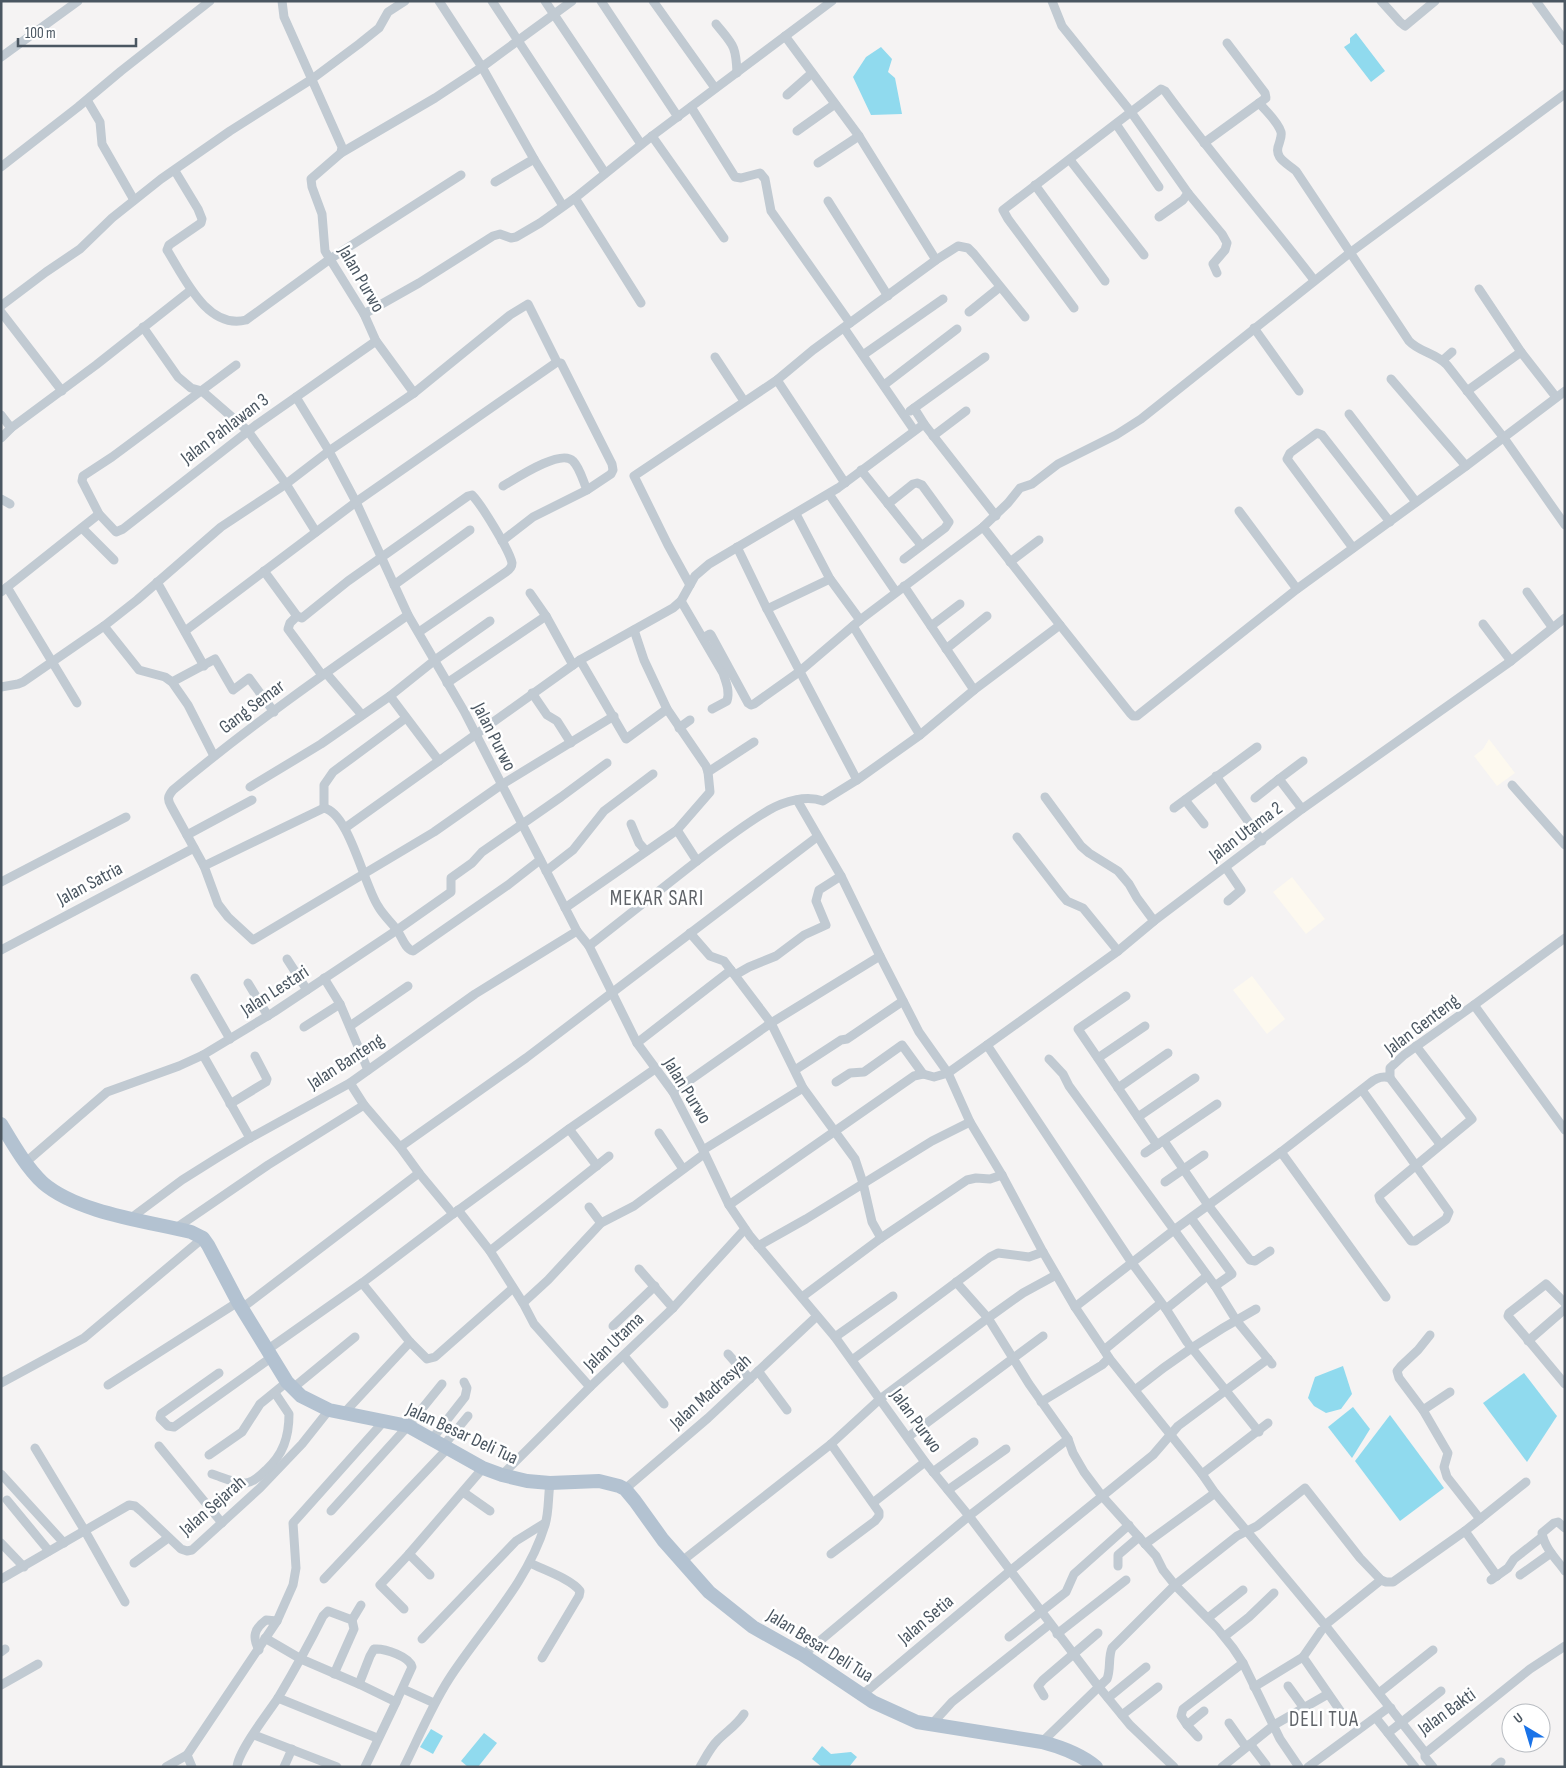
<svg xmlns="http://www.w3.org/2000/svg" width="1566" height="1768" viewBox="0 0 1566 1768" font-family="'Sofia Sans Condensed',sans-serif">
<rect width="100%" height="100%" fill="#f5f3f3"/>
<g fill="#fdf9ef">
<path d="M1489 739 1515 773 1497 786 1474 756 1483 749Z"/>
<path d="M1292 877 1325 919 1306 934 1273 892Z"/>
<path d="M1252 976 1285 1019 1267 1034 1233 990Z"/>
</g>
<g fill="#90daee">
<path d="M1356 33 1385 71 1371 82 1344 47 1350 43V38Z"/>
<path d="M881 47 892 59 888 72 895 78 902 114 871 115 853 77 866 57Z"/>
<path d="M1343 1366 1352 1394 1341 1409 1326 1413 1314 1406 1308 1398 1315 1377Z"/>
<path d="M1524 1373 1557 1416 1527 1462 1483 1403Z"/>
<path d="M1353 1407 1370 1429 1352 1458 1328 1427Z"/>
<path d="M1390 1415 1444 1488 1400 1521 1355 1461Z"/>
<path d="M431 1729 443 1736 433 1754 420 1747Z"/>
<path d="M484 1733 497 1743 478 1767H468L461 1761Z"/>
<path d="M822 1746 831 1754 851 1752 857 1757 849 1767H822L812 1759Z"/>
</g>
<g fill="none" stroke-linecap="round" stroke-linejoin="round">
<g stroke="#c1cad2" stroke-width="9">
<path d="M282 1 284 17 342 147 341 153"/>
<path d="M439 1 482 67 534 159 563 206"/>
<path d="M492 1 605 173"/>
<path d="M545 1 641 144"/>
<path d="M601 1 678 117"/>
<path d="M653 1 715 88"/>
<path d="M1052 1 1062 26 1131 112 1188 193 1183 200 1159 217"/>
<path d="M1381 1 1400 22 1405 26 1435 1"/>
<path d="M1536 1 1565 41"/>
<path d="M716 24C733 45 736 45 737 73"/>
<path d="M785 36 859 136 936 260"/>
<path d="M1 57 78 1"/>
<path d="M787 95 812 73"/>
<path d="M87 100 100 122 102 144 134 200"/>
<path d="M1259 103C1266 111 1278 122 1281 132 1282 136 1280 140 1279 144 1273 158 1287 163 1296 171L1409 341C1419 352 1436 353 1447 365L1504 438 1565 525"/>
<path d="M691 107 735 177 741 178 760 173 765 179 771 211 850 323"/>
<path d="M1116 124 1159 187"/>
<path d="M797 131 835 104"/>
<path d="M652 136 724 238"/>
<path d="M1204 143 1266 98 1265 93 1227 43"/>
<path d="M1070 160 1144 255"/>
<path d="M818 163 859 136"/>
<path d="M1 167 78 107 121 71 210 1"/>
<path d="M175 171 198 209 202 219 201 223 169 245 167 250C184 277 207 330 246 320L330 259 461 175"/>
<path d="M495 182 534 159"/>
<path d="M1035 185 1105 281"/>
<path d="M1188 193 1222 234 1227 243 1225 250 1213 264 1217 273"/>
<path d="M575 198 641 303"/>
<path d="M828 201 888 296"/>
<path d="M1479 289 1521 352 1556 397"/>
<path d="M1 306 46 272 80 249 112 218 161 179 230 131 312 79 359 44 379 28 388 12 405 1"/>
<path d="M1074 308 1008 219 1003 210 1161 89 1165 91C1212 156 1265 216 1314 280"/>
<path d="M1 312 62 391"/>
<path d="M969 312 1000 287"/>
<path d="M364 314 419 283 493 236 500 234 511 238 516 237 540 223 575 198 652 136 832 1"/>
<path d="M143 327 178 377 191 388 202 391 248 431 286 484 316 532"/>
<path d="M844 328 914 430"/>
<path d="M1254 328 1299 391"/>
<path d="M863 355 943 299"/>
<path d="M715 357 744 401"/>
<path d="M1443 360 1452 352"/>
<path d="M236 365 112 457 83 476 82 481 99 514 116 532 123 529 256 425 376 341"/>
<path d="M1391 379 1466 466"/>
<path d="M777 380 845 483"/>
<path d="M884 385 957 329"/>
<path d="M1467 391 1521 352"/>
<path d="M414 393 376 341 364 314 325 251 322 214 312 187 311 179 341 153 435 98 482 67 572 1"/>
<path d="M296 397 329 451 356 502 408 615 464 711 577 931 589 946 637 1043 673 1092 703 1150 729 1205 750 1236 835 1337 925 1462 969 1516 1098 1686 1130 1725 1174 1767"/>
<path d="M914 408 924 424 996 516"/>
<path d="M910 411 985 357"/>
<path d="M1349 414 1416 502"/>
<path d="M1 415 11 428"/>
<path d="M933 436 966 411"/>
<path d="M1 438 11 428 96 365 191 290"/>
<path d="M861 470 921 545"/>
<path d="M503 486C515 479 561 448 573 461 580 468 583 481 587 490"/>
<path d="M829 494 896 592"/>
<path d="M1 499 10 504"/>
<path d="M888 504 913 484 917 483 922 485 949 522 945 528 904 559"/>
<path d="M1239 511 1297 589"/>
<path d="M796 514 830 579 860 620"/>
<path d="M983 527 1060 625"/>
<path d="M82 528 114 560"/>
<path d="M737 547 767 609 857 780"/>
<path d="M1353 548 1287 459 1290 453 1317 433 1322 435 1390 522"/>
<path d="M1010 562 1039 540"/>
<path d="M264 571 297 616 302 618 348 581 468 496 472 495C481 504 510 551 512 563 512 567 509 570 506 572L419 632"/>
<path d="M157 582 204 666"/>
<path d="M394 585 470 530"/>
<path d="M690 585 668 545 634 476 777 380 813 350 936 260 958 246 968 248 974 254 1025 317"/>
<path d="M904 586 974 690"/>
<path d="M7 587 77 703"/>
<path d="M1 592 99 514"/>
<path d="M1527 592 1552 627"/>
<path d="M530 593 546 616 573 665"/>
<path d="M681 601 723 673C726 682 730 691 727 701L712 709"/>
<path d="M767 609 830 579"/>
<path d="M408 615C328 671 248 727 173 790 168 796 167 799 171 806L204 866 218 904 228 917 253 940 434 832 501 785 614 716"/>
<path d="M297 616 290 623 288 629 322 675"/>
<path d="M1483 624 1511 661"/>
<path d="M104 626 139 670 165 677 172 682 188 705 214 756"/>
<path d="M853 626 920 735"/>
<path d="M931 626 960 604"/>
<path d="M185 631 356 502 557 362"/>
<path d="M703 638 710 634 711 635 748 703 751 705 754 704 799 672 860 620 983 527 1008 503 1020 488 1032 484 1058 464 1116 435 1141 419 1351 252 1565 94"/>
<path d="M946 649 987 616"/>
<path d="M580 660 626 739 667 709"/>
<path d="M326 673 362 715"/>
<path d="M172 682 215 659 233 690 249 678 274 712"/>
<path d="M447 683 546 616"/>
<path d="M1 687 18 684 23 682 104 626 137 600 221 527 286 484 329 451 414 393 510 315 528 304 557 362 561 363 563 367 612 464 613 470 611 474 587 490 533 517 502 541"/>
<path d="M532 693 547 715 557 721 571 743"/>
<path d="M390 696 439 761"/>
<path d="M679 728 690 720"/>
<path d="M708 772 754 742"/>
<path d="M1216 776 1262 841"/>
<path d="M1512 785 1565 845"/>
<path d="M250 787 321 744 390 696 435 660 490 621"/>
<path d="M1045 797 1081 846 1089 853 1118 871 1129 884 1137 898 1154 921"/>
<path d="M1255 798 1279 779"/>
<path d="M797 800 841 876 880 956 919 1032 948 1073 970 1122 1002 1175 1043 1252 1075 1307 1104 1350"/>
<path d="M1185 800 1204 824"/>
<path d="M324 808V785L333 772 406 718"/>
<path d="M1174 808 1257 747"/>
<path d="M1302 809 1279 779 1303 761"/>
<path d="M631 824 639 843 646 851"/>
<path d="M345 828 580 660 673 608 681 601 695 576 709 564 838 488 924 424"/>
<path d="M677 830 697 861"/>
<path d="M187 835 252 800"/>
<path d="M1017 837 1061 894 1067 901 1083 908 1118 951"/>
<path d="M204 866 324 808C349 813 364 885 378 906 383 915 391 922 397 930 402 937 405 949 413 951L508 885 540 860"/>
<path d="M1226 868 1241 890 1228 901"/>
<path d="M546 871 573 850 604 811 653 774"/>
<path d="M1 882 126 817"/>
<path d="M565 908 677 830 710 792 708 772 706 766 667 709 644 660 634 630"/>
<path d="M690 933 710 956 724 961 771 1023 803 1088 855 1159 863 1183 872 1222 881 1238"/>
<path d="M589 946C622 920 655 894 688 868 714 848 740 827 769 810 785 801 806 795 823 801L857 780 920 735 974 690 1060 625 1130 713 1133 716H1137L1297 589 1466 466 1565 391"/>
<path d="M1 950 194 848"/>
<path d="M287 959 307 990"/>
<path d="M735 975 749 967 776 956 804 935 826 925 816 901 819 890 841 876"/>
<path d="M195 978 230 1039"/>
<path d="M324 978 340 1004 368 1070"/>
<path d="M248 983 268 1016"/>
<path d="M1126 996 1078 1029 1157 1145"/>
<path d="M1474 1005 1565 1130"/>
<path d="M350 1026 408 986"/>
<path d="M304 1027 340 1004"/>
<path d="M637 1043 731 970"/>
<path d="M987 1045 1132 1263 1166 1309 1187 1342 1259 1432"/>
<path d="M203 1055 250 1138"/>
<path d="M1098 1058 1145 1026"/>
<path d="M1049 1059 1063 1074 1069 1086 1215 1286 1236 1320 1272 1364"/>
<path d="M795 1070 841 1040 847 1039 903 1001"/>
<path d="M1390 1078 1440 1144"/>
<path d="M836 1082 850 1073 864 1072 902 1045 923 1074"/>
<path d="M350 1083 364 1105 400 1147 419 1173 453 1214"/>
<path d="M1118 1088 1168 1053"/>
<path d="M1362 1090 1449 1212 1446 1219 1415 1241H1411L1380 1200 1379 1196 1472 1119 1416 1046"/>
<path d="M673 1092 771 1023 880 956"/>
<path d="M230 1104 266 1082 267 1079 255 1056"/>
<path d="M1138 1117 1195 1078"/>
<path d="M569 1129 597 1166"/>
<path d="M659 1133 683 1169"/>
<path d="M1164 1141 1208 1205 1250 1260 1255 1261 1270 1251"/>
<path d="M400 1147 526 1058 817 837"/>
<path d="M703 1150 803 1088"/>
<path d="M1281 1152 1386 1297"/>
<path d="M1145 1153 1217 1104"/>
<path d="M26 1162 107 1092 179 1066 203 1055 274 1012 397 930 451 892V878L472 863 482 852 561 797 607 763"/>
<path d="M1165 1182 1204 1155"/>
<path d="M729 1205 914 1076 923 1074 934 1077 948 1073 1118 951 1154 921 1302 809 1511 661 1565 618"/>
<path d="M589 1207 601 1223"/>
<path d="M458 1210 490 1251 523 1303 534 1324 590 1387"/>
<path d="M131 1218 182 1180 217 1158 250 1138 350 1083 475 994 577 931"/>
<path d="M1191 1218 1232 1274 1215 1286"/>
<path d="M176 1228 268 1165 364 1105"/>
<path d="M758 1246 806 1219 932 1141 970 1122"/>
<path d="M490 1251 609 1156"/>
<path d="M639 1269 673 1308"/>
<path d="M956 1282 988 1318 1029 1384 1068 1439 1073 1453 1084 1472 1102 1496 1156 1556 1163 1570 1175 1585 1217 1628 1233 1648 1243 1663 1280 1739 1299 1767"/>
<path d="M362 1283 410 1342 427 1359 435 1357 513 1288"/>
<path d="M802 1297 881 1238 967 1180 976 1178 990 1179 1002 1175"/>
<path d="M523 1303 548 1280 601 1223 634 1206 704 1154"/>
<path d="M1161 1303 1104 1350 1109 1358 1202 1474"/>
<path d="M1565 1303 1546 1284 1509 1313 1508 1316 1565 1384"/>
<path d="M1075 1307 1174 1230 1281 1152 1370 1083C1376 1078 1382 1075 1390 1078V1068L1404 1055 1474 1005 1565 938"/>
<path d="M242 1308 419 1173"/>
<path d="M1166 1309 1207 1276"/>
<path d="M613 1326 655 1286"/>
<path d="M1430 1335 1418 1350 1401 1366 1397 1371 1399 1378 1423 1410 1448 1453 1444 1467 1447 1477 1480 1519"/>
<path d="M835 1337 893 1296"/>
<path d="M1528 1341 1565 1309"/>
<path d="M267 1350 362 1283 453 1214 569 1129 655 1069"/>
<path d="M728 1354 750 1379"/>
<path d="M624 1356 664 1404"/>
<path d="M852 1360 990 1257 998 1253 1029 1257 1043 1252"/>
<path d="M758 1371 787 1410"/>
<path d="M219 1373 161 1414 160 1418 168 1426 174 1427 272 1357"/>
<path d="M1 1383 84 1338 203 1238"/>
<path d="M108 1385 238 1302"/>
<path d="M293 1388 355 1337"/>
<path d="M1135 1390C1173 1359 1214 1332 1256 1309"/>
<path d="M1041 1402 1102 1365 1109 1358"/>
<path d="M1423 1410 1450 1392"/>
<path d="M345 1412 410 1342"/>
<path d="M1268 1423 1202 1474 1215 1493 1325 1625 1424 1751H1428L1530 1669 1565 1646"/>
<path d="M908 1437 1043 1336"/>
<path d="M432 1439 465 1397 467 1388 464 1382"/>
<path d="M831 1444 879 1512V1516L875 1521 831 1554"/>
<path d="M444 1445 468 1416"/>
<path d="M159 1446 222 1523"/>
<path d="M35 1448 85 1531 125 1602"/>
<path d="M209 1455 242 1432 260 1404 287 1382"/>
<path d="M933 1472 974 1442"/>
<path d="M1 1474 64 1543"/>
<path d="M212 1474C222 1477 236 1484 246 1483 254 1482 261 1475 266 1470 283 1455 289 1437 289 1414L275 1393"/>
<path d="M502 1475 590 1387 673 1308 745 1229"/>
<path d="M625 1489 708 1418 817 1316"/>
<path d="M948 1490 1006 1449"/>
<path d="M463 1492 490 1511"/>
<path d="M7 1500 49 1551"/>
<path d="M874 1502 925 1462"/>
<path d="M331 1511 408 1426 442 1384"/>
<path d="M1565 1528 1558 1522 1554 1523 1542 1533C1544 1547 1557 1560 1565 1571"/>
<path d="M1465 1531 1497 1576"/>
<path d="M1 1543 24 1567"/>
<path d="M1145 1544 1215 1493"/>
<path d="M409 1554 430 1575"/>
<path d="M682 1561 831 1444 880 1399 988 1318 1023 1293 1056 1275"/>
<path d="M134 1563 168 1538"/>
<path d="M530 1563C544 1570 571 1579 580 1591L579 1596 542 1658"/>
<path d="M1118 1566V1555L1139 1537"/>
<path d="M1520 1575 1551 1553"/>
<path d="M1 1579 129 1505 135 1506 141 1511 181 1549 187 1551 192 1550 260 1488 302 1444 329 1410"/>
<path d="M324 1579 448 1448"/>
<path d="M1491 1580 1508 1568 1514 1559 1542 1537"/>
<path d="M404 1609 380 1585 409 1554 483 1468"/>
<path d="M1208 1618 1243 1590"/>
<path d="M352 1620 361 1605"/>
<path d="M1325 1625 1381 1580 1386 1582H1393L1465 1531 1526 1482"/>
<path d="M1321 1631 1303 1657 1341 1712"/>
<path d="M1057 1634 1126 1580"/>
<path d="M1225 1636 1249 1617 1274 1593"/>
<path d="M1009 1637 1066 1592 1074 1574 1129 1525"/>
<path d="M265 1638 301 1659 359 1684 396 1702 365 1767"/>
<path d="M422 1639 516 1541 545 1523"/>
<path d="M259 1650C252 1637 254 1629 266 1620L277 1621"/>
<path d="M1 1652 5 1649"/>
<path d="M803 1655 969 1516 1068 1439"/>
<path d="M359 1684 370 1656 374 1649C385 1648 410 1657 412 1667L396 1702"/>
<path d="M1 1685 38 1664"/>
<path d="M1288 1686 1304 1708"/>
<path d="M1254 1687 1303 1657"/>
<path d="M403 1689 434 1703"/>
<path d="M1379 1693 1433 1650"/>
<path d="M862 1695 1010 1571 1153 1455 1178 1426 1268 1359"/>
<path d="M1044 1696 1038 1686 1043 1680 1098 1633"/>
<path d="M278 1698 377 1738"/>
<path d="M1108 1698 1146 1667"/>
<path d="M1122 1715 1158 1687"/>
<path d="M1376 1718 1415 1767"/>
<path d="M1229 1723 1246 1747"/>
<path d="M931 1725 952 1702 1050 1624"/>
<path d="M1187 1725 1204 1711"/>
<path d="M1388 1733 1441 1691"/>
<path d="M254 1735 337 1767"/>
<path d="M1198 1737 1187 1725 1181 1716 1183 1709 1243 1663"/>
<path d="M1042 1742 1107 1679C1111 1669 1108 1657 1112 1648L1175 1585 1237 1536 1257 1526 1305 1488 1360 1558 1381 1580"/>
<path d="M1250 1744 1266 1765"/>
<path d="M1425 1752V1757L1433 1767"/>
<path d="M187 1755 192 1767"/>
<path d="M166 1767 187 1755 277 1621 293 1585 296 1568 293 1523 385 1420"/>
<path d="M237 1767C238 1751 268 1713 278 1698 294 1671 309 1644 323 1616L328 1611 352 1620 354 1629 334 1674"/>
<path d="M284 1767 292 1749"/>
<path d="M404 1767C419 1737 431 1707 449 1679 482 1628 527 1584 545 1525 549 1512 548 1497 550 1483"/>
<path d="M700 1767C706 1757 710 1748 718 1740 728 1730 736 1726 744 1714"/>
<path d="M1222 1767 1274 1725 1328 1694"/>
<path d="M1308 1767 1388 1708H1391"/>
<path d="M1495 1767 1501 1762"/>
</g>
<path stroke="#b3c2d1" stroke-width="14" d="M1 1124C13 1144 26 1167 43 1183 78 1213 146 1221 191 1232L203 1238 208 1245 238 1302 287 1382 301 1396 329 1410 408 1426 483 1468 502 1475 527 1481 550 1483 599 1481 619 1486 625 1489 635 1501 663 1540 709 1592 753 1627 803 1655 873 1702 917 1722 1042 1742C1061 1747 1081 1754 1096 1767"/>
</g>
<g text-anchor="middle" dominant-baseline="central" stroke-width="5" stroke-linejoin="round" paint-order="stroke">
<g font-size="19" fill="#4a5661" stroke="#fff">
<text transform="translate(361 279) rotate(60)">Jalan Purwo</text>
<text transform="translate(225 429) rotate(-37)">Jalan Pahlawan 3</text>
<text transform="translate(252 707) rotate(-37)">Gang Semar</text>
<text transform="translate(494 737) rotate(63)">Jalan Purwo</text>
<text transform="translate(1246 832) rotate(-37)">Jalan Utama 2</text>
<text transform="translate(90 884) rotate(-28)">Jalan Satria</text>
<text transform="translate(275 991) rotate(-33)">Jalan Lestari</text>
<text transform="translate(1422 1025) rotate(-37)">Jalan Genteng</text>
<text transform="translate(346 1062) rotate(-33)">Jalan Banteng</text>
<text transform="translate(687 1091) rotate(58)">Jalan Purwo</text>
<text transform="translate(614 1342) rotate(-44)">Jalan Utama</text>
<text transform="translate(711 1392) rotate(-42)">Jalan Madrasyah</text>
<text transform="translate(916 1421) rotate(54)">Jalan Purwo</text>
<text transform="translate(462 1434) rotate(25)">Jalan Besar Deli Tua</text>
<text transform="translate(213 1506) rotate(-41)">Jalan Sejarah</text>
<text transform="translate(926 1620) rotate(-40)">Jalan Setia</text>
<text transform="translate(820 1646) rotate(32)">Jalan Besar Deli Tua</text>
<text transform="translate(1447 1712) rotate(-36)">Jalan Bakti</text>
</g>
<g font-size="21" letter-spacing="1" fill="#5f6368" stroke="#fff">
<text x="657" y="898">MEKAR SARI</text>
<text x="1324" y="1719">DELI TUA</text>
</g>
</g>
<rect width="1566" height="1768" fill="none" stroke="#4a5661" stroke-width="5"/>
<g transform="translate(1526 1728) rotate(322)"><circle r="24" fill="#ffffff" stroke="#b7bbc0"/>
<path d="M0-4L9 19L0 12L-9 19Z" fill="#1a73e8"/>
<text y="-8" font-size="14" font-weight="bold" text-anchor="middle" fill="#4a5661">U</text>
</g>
<path d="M18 38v8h118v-8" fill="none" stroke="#4a5661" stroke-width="2.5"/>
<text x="25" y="38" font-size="15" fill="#4a5661" stroke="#ffffff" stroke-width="4" paint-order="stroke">100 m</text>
</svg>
